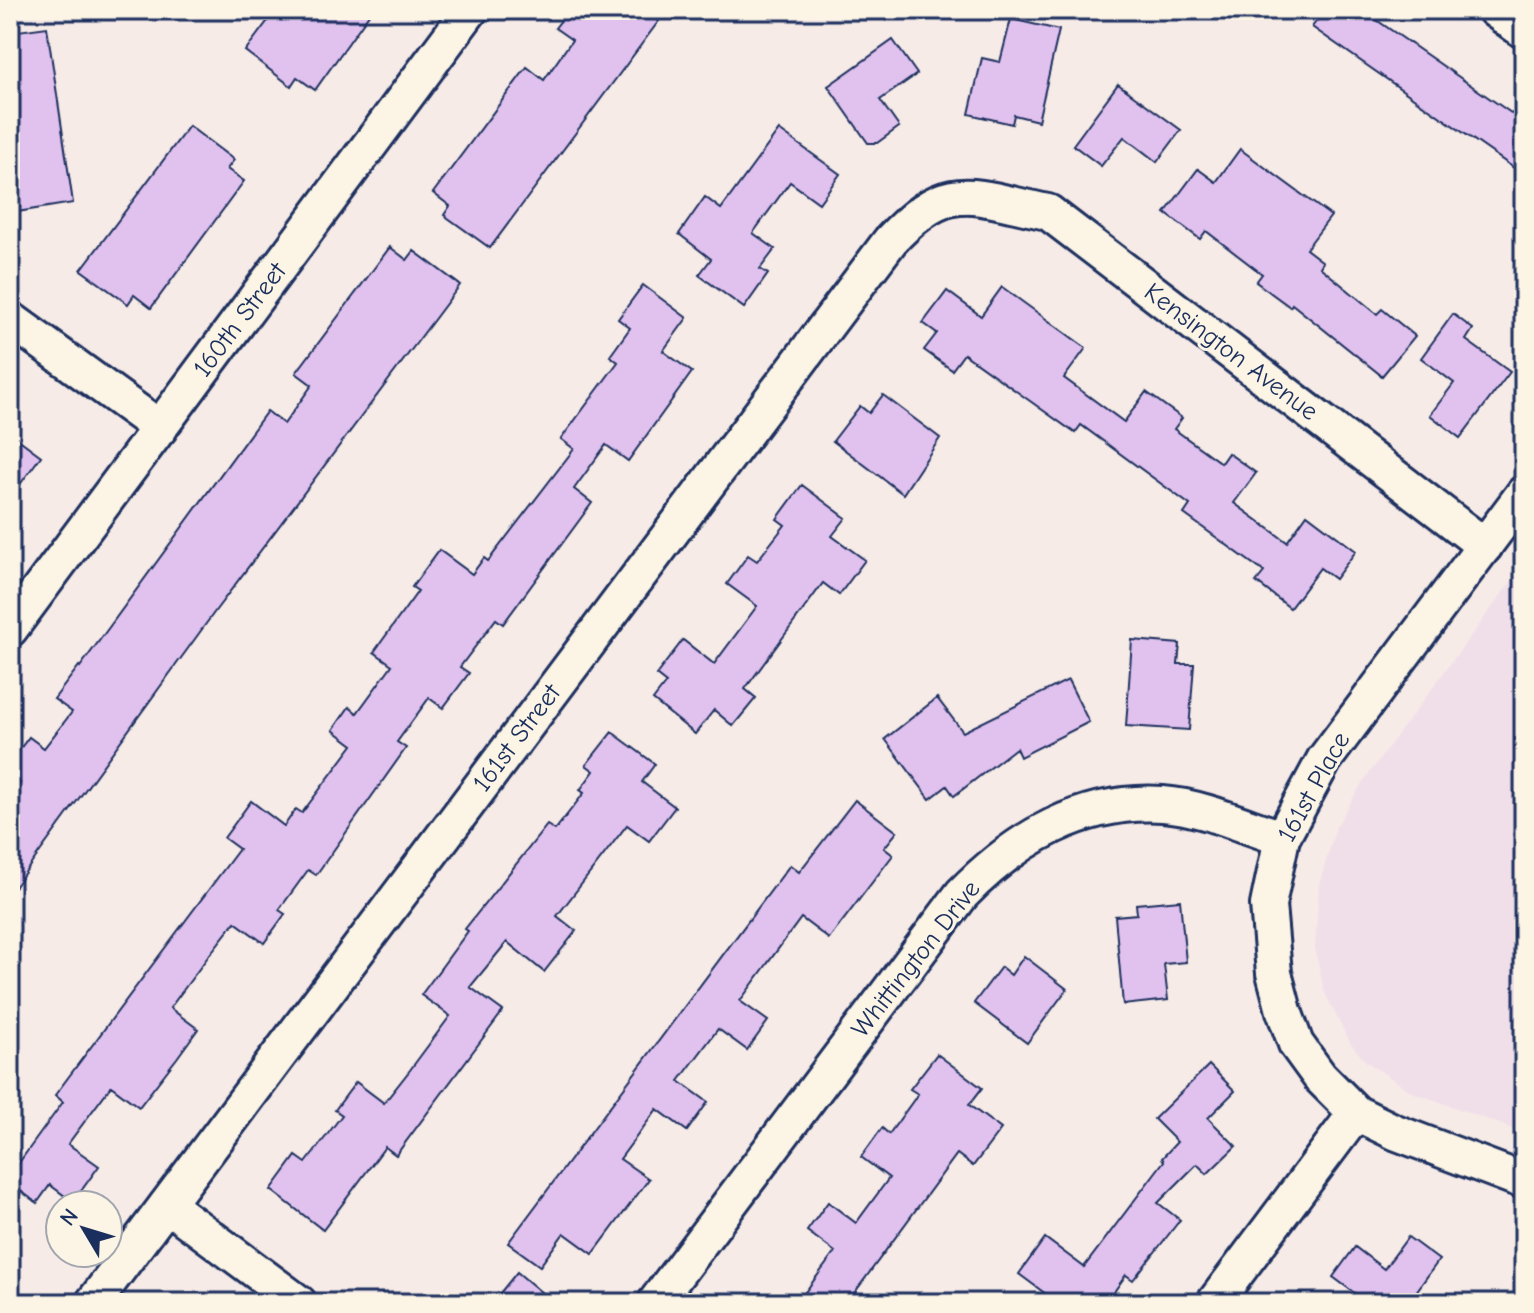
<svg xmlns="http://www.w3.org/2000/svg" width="1534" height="1313" viewBox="0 0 1534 1313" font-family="'Comic Neue',sans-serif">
<rect width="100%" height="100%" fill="#f7ebe7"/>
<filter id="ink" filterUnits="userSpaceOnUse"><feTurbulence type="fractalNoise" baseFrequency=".0125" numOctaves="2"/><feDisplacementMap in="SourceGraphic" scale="16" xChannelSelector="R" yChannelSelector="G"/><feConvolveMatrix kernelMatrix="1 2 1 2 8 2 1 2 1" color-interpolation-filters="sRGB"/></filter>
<g filter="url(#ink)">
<path fill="#f0dfe9" d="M1524 564V1133L1412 1092 1365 1061 1349 1041 1324 991 1315 949 1319 885 1336 827 1362 783Z"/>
<g fill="#e1c2ef" stroke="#1b2f5e" stroke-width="2">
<path d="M276 10H372L315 90 297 77 291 86 245 51Z"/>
<path d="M569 10H667L490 248 444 215 450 206 433 193 527 67 544 80 572 40 555 28Z"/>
<path d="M1325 10H1362L1524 122V175L1312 27Z"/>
<path d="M1011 19 1059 30 1038 121 1014 115 1012 124 969 114 982 58 1000 62Z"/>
<path d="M47 27 73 203 17 212 15 201 10 202V32Z"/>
<path d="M893 40 917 74 880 100 899 127 877 143H868L828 86Z"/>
<path d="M1118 84 1181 130 1157 162 1124 137 1101 166 1073 145Z"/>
<path d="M189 126 234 160 227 169 244 181 151 308 134 295 128 304 81 270Z"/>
<path d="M779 130 840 174 819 203 790 182 753 233 775 249 760 269 768 274 744 308 699 275 711 259 679 234 705 197 721 209Z"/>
<path d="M1240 149 1331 216 1306 249 1323 262 1320 267 1377 314 1382 309 1415 336 1382 376 1292 304 1290 307 1256 282 1262 274 1206 231 1200 239 1165 213 1198 169 1216 182Z"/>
<path d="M390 247 407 260 414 251 460 285 216 610 10 893V797L20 783 10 775V762L29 737 44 748 72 712 54 699 79 666 80 667 267 411 284 424 312 385 296 373Z"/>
<path d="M643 285 687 318 663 351 692 372 628 461 606 445 574 489 592 503 503 624 496 619 460 667 469 673 443 708 429 698 397 742 406 748 316 875 308 870 279 910 285 914 264 943 235 922 210 954 170 1008 198 1029 177 1058 139 1107 111 1086 68 1144 99 1166 73 1202 50 1185 37 1203 10 1183V1175L63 1102 55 1095 239 849 224 838 251 801 284 826 296 809 302 813 353 745 333 730 349 707 357 713 392 665 374 652 418 591 412 587 439 550 472 574 484 558 488 561 574 449 561 439 618 362 610 356 630 328 618 319Z"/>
<path d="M1002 287 1086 348 1064 378 1124 422 1146 392 1182 418 1174 429 1221 463 1228 453 1256 473 1234 503 1287 542 1307 514 1356 551 1335 579 1320 568 1290 608 1256 582 1264 572 1184 514 1190 505 1081 425 1075 433 964 354 952 370 924 350 937 333 923 323 947 291 981 316Z"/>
<path d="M1453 314 1473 329 1466 340 1510 372 1460 438 1430 415 1454 383 1421 358Z"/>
<path d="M883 395 940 438 903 494 833 441 860 406 869 413Z"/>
<path d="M10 433 41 456 10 498Z"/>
<path d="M802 485 846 518 832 536 865 560 839 595 823 583 745 689 756 698 733 726 714 710 695 734 653 700 666 683 656 675 683 640 714 664 757 606 727 584 748 555 757 561 785 525 777 519Z"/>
<path d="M1132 640 1180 644 1178 664H1194L1189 730 1126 726Z"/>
<path d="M1068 680 1089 722 1020 757 1016 748 954 796 947 786 930 799 885 739 937 698 963 732Z"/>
<path d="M612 732 655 764 642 782 675 807 649 841 627 825 557 916 576 931 544 972 507 942 470 987 503 1011 396 1155 385 1147 323 1230 271 1190 296 1156 306 1163 342 1115 335 1110 356 1082 384 1103 410 1070 450 1016 421 995 468 931 465 929 547 825 555 830 584 793 580 790 594 771 586 765Z"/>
<path d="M855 800 897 832 884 848 893 855 829 939 801 918 740 1001 768 1021 747 1050 718 1029 679 1081 708 1102 687 1131 657 1109 620 1159 649 1179 593 1254 564 1233 540 1266 508 1243 790 865 799 872Z"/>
<path d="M1180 900 1186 962 1164 964 1168 1000 1123 1005 1115 916 1137 914 1136 904Z"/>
<path d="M1024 956 1067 989 1027 1043 974 1003 1001 967 1011 975Z"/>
<path d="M937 1054 982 1088 969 1105 1001 1129 973 1166 957 1154 847 1303H797L835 1252 807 1231 828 1202 856 1223 889 1178 861 1157 882 1128 889 1134 918 1094 910 1089Z"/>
<path d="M1209 1065 1235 1091 1208 1118 1236 1146 1207 1174 1197 1164 1158 1203 1180 1220 1133 1280 1126 1275 1106 1303H1058L1019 1274 1045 1238 1084 1267 1164 1161 1162 1158 1177 1142 1154 1119Z"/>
<path d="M1408 1237 1439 1260 1408 1303H1368L1333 1277 1355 1247 1384 1269Z"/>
<path d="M517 1272 554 1303H492Z"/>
</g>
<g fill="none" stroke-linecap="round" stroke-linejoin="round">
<g stroke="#1b2f5e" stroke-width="40">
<g id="minor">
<path d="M1495 10 1524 31"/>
<path d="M10 319 160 428"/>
<path d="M1524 493 1324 760 1282 838 1268 905 1274 973 1284 1011 1296 1044 1320 1077 1356 1113 1395 1132 1524 1181"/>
<path d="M10 629 470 10"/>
<path d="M167 1205 299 1303"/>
<path d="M93 1303 890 241C949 177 972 197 1048 212L1485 546"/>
<path d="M655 1303 962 894C1017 838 1082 799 1163 804 1203 807 1244 826 1282 838"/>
<path d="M1214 1303 1356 1113"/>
</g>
</g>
<use href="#minor" stroke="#fcf5e5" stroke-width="34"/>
</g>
</g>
<g text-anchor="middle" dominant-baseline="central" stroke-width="6" stroke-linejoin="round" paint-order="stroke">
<g font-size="26" fill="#1b2f5e" stroke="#fcf5e5">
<text transform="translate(240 320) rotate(-53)">160th Street</text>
<text transform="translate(1231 352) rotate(37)">Kensington Avenue</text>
<text transform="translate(517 738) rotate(-53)">161st Street</text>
<text transform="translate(1314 787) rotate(-61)">161st Place</text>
<text transform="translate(916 959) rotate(-52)">Whittington Drive</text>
</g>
</g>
<rect width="1534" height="1313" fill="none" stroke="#fcf5e5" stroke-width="40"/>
<rect x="20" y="20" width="1494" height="1273" fill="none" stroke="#1b2f5e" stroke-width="3" filter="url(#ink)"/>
<g transform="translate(84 1229) rotate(308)"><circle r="38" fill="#fcf5e5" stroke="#a2a6af" stroke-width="2"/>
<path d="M0-6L14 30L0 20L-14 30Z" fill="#1b2f5e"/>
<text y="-12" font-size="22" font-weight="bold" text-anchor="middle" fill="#1b2f5e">N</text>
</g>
</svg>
